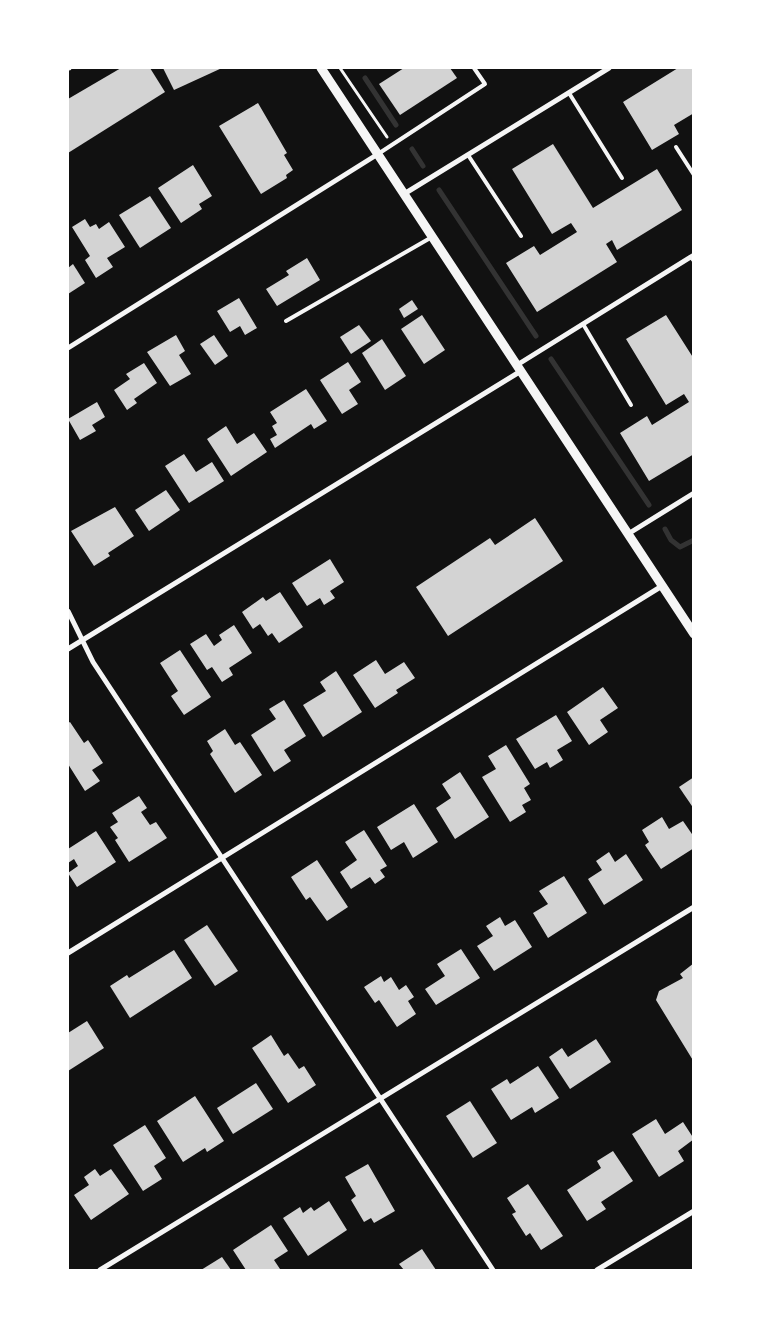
<svg xmlns="http://www.w3.org/2000/svg" width="761" height="1338" viewBox="0 0 761 1338" font-family="Quicksand,sans-serif">
<rect width="100%" height="100%" fill="#111"/>
<g fill="none" stroke-linecap="round" stroke-linejoin="round">
<g stroke="#333" stroke-width="5">
<path d="M365 78 396 125"/>
<path d="M412 149 423 166"/>
<path d="M439 190 536 336"/>
<path d="M551 359 649 505"/>
<path d="M665 529 671 540 680 547 694 540"/>
</g>
</g>
<g fill="#d3d3d3">
<path d="M121 68H150L165 92 68 153V99Z"/>
<path d="M163 68H222L174 90Z"/>
<path d="M404 68H450L457 78 400 115 379 84Z"/>
<path d="M678 68H694V113L674 125 679 134 652 150 623 102Z"/>
<path d="M258 103 287 153 284 155 293 170 286 175 287 178 261 194 219 126Z"/>
<path d="M553 144 593 208 657 169 682 210 617 250 612 240 606 244 617 262 537 312 506 263 534 246 540 255 577 232 571 223 552 234 512 169Z"/>
<path d="M193 165 212 196 199 204 202 209 181 223 158 188Z"/>
<path d="M150 196 171 228 140 248 119 215Z"/>
<path d="M85 219 90 227 96 224 99 229 109 222 125 247 107 258 113 267 96 278 85 260 90 256 72 227Z"/>
<path d="M307 258 320 280 277 306 266 289 289 275 286 271Z"/>
<path d="M73 264 85 283 68 294V268Z"/>
<path d="M239 298 257 328 245 335 240 326 230 332 217 311Z"/>
<path d="M412 300 418 309 404 318 399 309Z"/>
<path d="M422 315 445 350 424 364 401 329Z"/>
<path d="M666 315 694 359V454L649 481 620 433 647 416 652 425 689 402 684 394 666 405 626 339Z"/>
<path d="M359 325 371 341 351 354 340 337Z"/>
<path d="M176 335 185 351 179 355 191 374 170 386 147 352Z"/>
<path d="M214 335 228 356 215 365 200 344Z"/>
<path d="M382 339 406 376 385 390 362 353Z"/>
<path d="M348 362 361 382 349 390 358 404 342 414 320 380Z"/>
<path d="M144 363 157 383 134 399 137 403 127 410 114 390 130 379 126 374Z"/>
<path d="M306 389 327 421 314 429 311 424 275 448 270 439 277 435 272 426 277 423 270 412Z"/>
<path d="M97 402 105 417 92 425 96 431 80 440 68 419Z"/>
<path d="M226 426 237 444 254 433 267 452 231 476 207 439Z"/>
<path d="M184 454 196 472 212 462 224 481 189 503 165 466Z"/>
<path d="M166 490 180 510 149 531 135 510Z"/>
<path d="M115 507 134 536 108 553 110 556 94 566 71 531Z"/>
<path d="M535 518 563 561 448 636 416 587 490 538 495 545Z"/>
<path d="M330 559 344 582 330 591 335 598 324 605 320 598 307 606 292 583Z"/>
<path d="M280 592 303 627 279 643 272 633 268 636 260 624 253 629 242 612 263 597 266 601Z"/>
<path d="M234 625 252 653 229 668 233 675 222 682 212 667 207 670 190 644 206 634 214 646 222 640 219 635Z"/>
<path d="M180 650 211 697 184 715 171 696 178 691 160 663Z"/>
<path d="M376 660 385 674 404 662 415 678 396 690 398 693 375 708 353 675Z"/>
<path d="M336 671 362 712 323 737 303 705 326 691 320 682Z"/>
<path d="M603 687 618 708 600 720 608 732 589 745 567 712Z"/>
<path d="M284 700 306 736 284 750 291 761 274 772 251 735 276 719 269 709Z"/>
<path d="M556 715 572 741 557 750 563 760 550 768 547 762 535 769 516 739Z"/>
<path d="M70 722 84 743 88 740 103 763 92 770 100 781 85 791 68 764V723Z"/>
<path d="M225 729 235 745 240 742 262 775 235 793 210 754 213 751 207 741Z"/>
<path d="M506 745 530 784 524 788 531 800 522 805 526 812 510 822 482 777 496 769 488 756Z"/>
<path d="M460 772 489 817 455 839 436 808 451 798 442 784Z"/>
<path d="M694 777V809L679 787Z"/>
<path d="M139 796 147 808 141 812 150 825 156 822 167 838 129 862 115 840 118 838 110 827 118 822 112 813Z"/>
<path d="M414 804 438 842 413 858 404 842 391 850 377 827Z"/>
<path d="M662 817 669 829 683 821 694 837V848L661 869 645 845 649 842 642 830Z"/>
<path d="M364 830 387 866 380 870 385 877 375 884 370 877 351 889 340 872 357 860 345 842Z"/>
<path d="M96 831 116 862 77 887 68 873 78 866 74 859 68 863V849Z"/>
<path d="M609 852 615 862 626 854 643 880 604 905 588 879 602 870 596 861Z"/>
<path d="M317 860 348 907 327 921 310 897 306 900 291 877Z"/>
<path d="M564 876 587 913 548 938 533 913 548 904 539 891Z"/>
<path d="M500 917 505 926 515 920 532 947 494 971 477 946 493 936 486 926Z"/>
<path d="M207 925 238 971 215 986 184 940Z"/>
<path d="M461 949 480 978 436 1005 425 989 445 976 437 964Z"/>
<path d="M174 950 192 978 130 1018 110 986 127 975 129 978Z"/>
<path d="M694 963V1062L656 1000 659 991 683 978 680 974Z"/>
<path d="M381 976 384 982 391 977 399 990 406 985 414 997 408 1001 416 1014 397 1027 379 1000 375 1003 364 987Z"/>
<path d="M87 1021 104 1048 68 1071V1033Z"/>
<path d="M271 1035 284 1056 288 1053 299 1069 304 1066 316 1085 288 1103 252 1048Z"/>
<path d="M596 1039 611 1062 570 1089 549 1057 562 1048 568 1057Z"/>
<path d="M538 1066 559 1098 535 1113 532 1107 511 1120 491 1089 507 1079 510 1084Z"/>
<path d="M256 1083 273 1109 233 1134 217 1108Z"/>
<path d="M195 1096 224 1141 207 1152 205 1148 183 1162 157 1121Z"/>
<path d="M470 1101 497 1143 473 1158 446 1116Z"/>
<path d="M656 1119 665 1134 683 1122 694 1139 678 1151 684 1161 659 1177 632 1134Z"/>
<path d="M145 1125 166 1158 154 1166 162 1179 143 1191 113 1145Z"/>
<path d="M613 1151 633 1181 601 1202 606 1209 587 1221 567 1190 601 1168 597 1161Z"/>
<path d="M368 1164 395 1211 374 1223 371 1218 364 1222 351 1200 356 1196 345 1177Z"/>
<path d="M95 1169 100 1176 111 1169 129 1194 91 1220 74 1195 89 1185 84 1177Z"/>
<path d="M528 1184 563 1236 541 1250 530 1233 526 1236 512 1214 516 1212 507 1198Z"/>
<path d="M329 1201 347 1230 308 1256 283 1218 300 1207 303 1213 311 1207 314 1211Z"/>
<path d="M271 1225 288 1251 274 1260 280 1269 246 1270 233 1250Z"/>
<path d="M422 1249 436 1270H404L399 1264Z"/>
<path d="M222 1257 231 1270H201Z"/>
</g>
<g fill="none" stroke-linecap="round" stroke-linejoin="round">
<path stroke="#f5f5f5" stroke-width="3" d="M340 68 387 137"/>
<g stroke="#f5f5f5" stroke-width="4">
<path d="M569 93 622 178"/>
<path d="M676 147 694 175"/>
<path d="M378 154 485 84 474 68"/>
<path d="M468 155 521 236"/>
<path d="M691 257 694 261"/>
<path d="M286 321 432 237"/>
<path d="M583 324 631 405"/>
</g>
<g stroke="#f5f5f5" stroke-width="5">
<path d="M68 68H69"/>
<path d="M404 194 609 68"/>
<path d="M68 348 378 154"/>
<path d="M517 365 694 255"/>
<path d="M628 534 694 493"/>
<path d="M68 611 93 662 493 1270"/>
<path d="M68 649 521 371"/>
<path d="M68 953 662 586"/>
<path d="M100 1270 694 907"/>
<path d="M597 1270 694 1211"/>
</g>
<path stroke="#f5f5f5" stroke-width="9" d="M321 68 694 634"/>
</g>
<rect width="761" height="1338" fill="none" stroke="#ffffff" stroke-width="138"/>
</svg>
